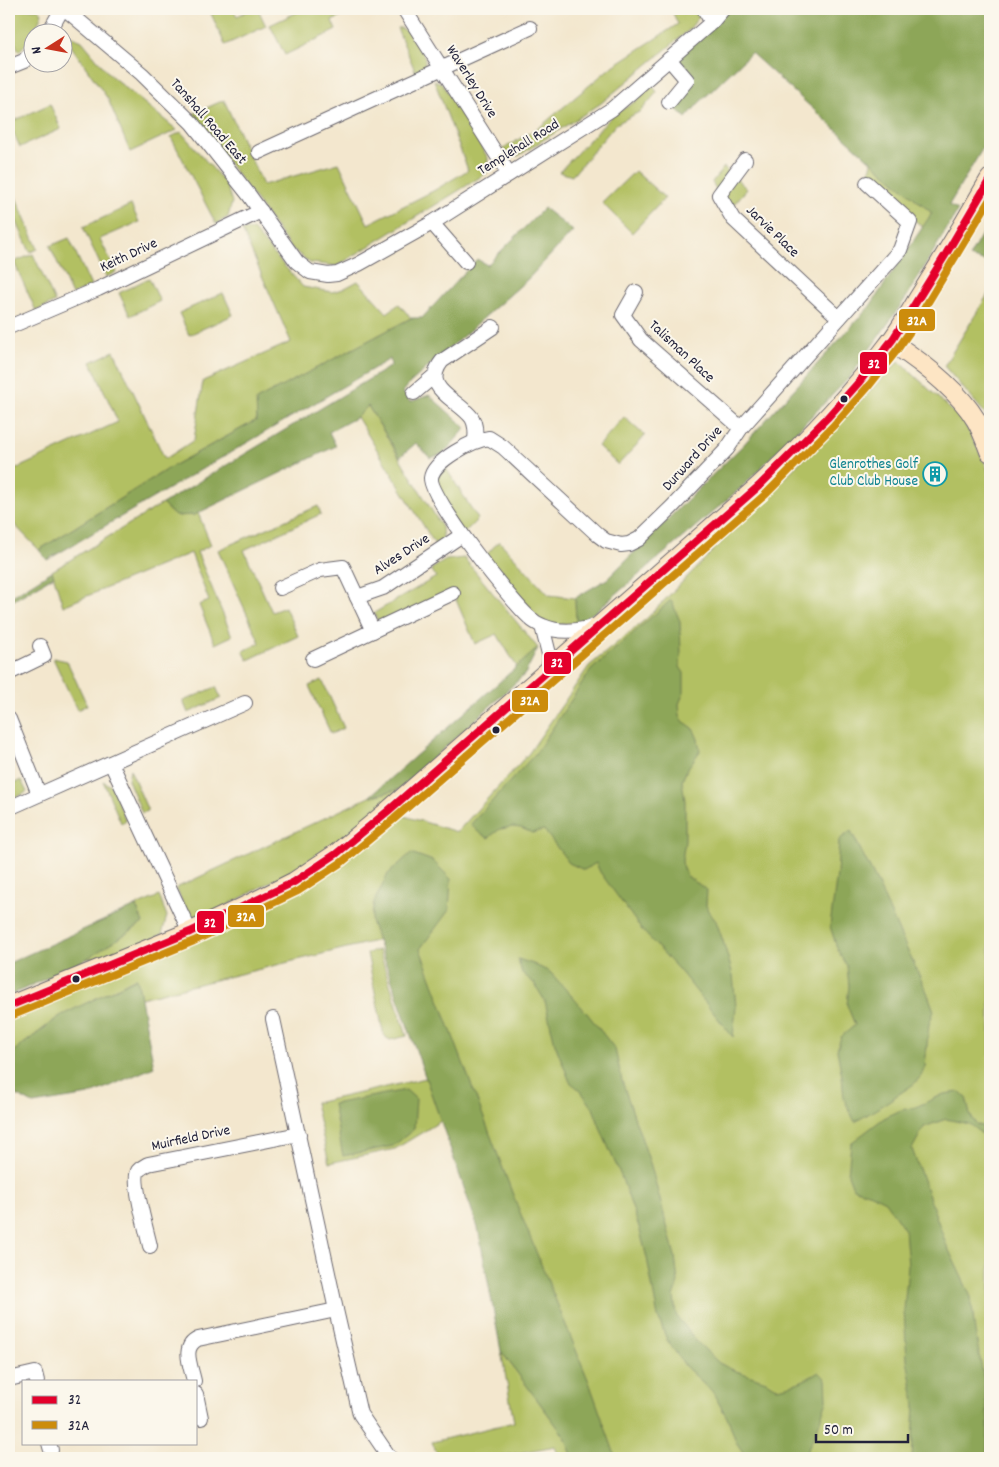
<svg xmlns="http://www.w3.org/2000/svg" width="999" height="1467" viewBox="0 0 999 1467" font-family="Dekko,sans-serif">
<rect width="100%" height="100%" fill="#fbf7ec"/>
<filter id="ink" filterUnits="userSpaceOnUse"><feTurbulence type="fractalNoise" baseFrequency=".02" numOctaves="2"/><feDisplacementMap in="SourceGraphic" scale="10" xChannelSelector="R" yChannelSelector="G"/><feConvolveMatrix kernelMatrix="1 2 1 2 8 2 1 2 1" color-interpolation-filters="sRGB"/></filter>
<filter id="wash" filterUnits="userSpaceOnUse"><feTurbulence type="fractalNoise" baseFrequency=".0096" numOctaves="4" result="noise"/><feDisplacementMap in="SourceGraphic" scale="20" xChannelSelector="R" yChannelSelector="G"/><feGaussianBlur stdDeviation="1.12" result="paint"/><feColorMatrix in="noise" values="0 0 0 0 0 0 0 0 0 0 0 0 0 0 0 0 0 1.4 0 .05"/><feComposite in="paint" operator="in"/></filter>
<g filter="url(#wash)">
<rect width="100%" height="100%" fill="#f3e7ce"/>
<g fill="#b2c062" stroke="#6a714e">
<path d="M9 9H39L42 13 35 32H32V38L19 51 9 30Z"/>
<path d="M209 9H233L237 16 252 9H258L266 26 225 45Z"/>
<path d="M304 9H358L332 21 336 30 285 55 270 25Z"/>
<path d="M671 9H698L700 15 689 30 600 104 518 156 501 150 541 126 610 68 678 24Z"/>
<path d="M397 28H401L409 32 425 57V68L416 73Z"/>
<path d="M66 34 82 41 110 75 177 130 130 152 108 99 71 46 63 50V36Z"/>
<path d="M434 80 442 83 488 158 487 173 337 266 310 263 290 247 193 114 224 100 263 185 339 163 368 224 435 190 468 170Z"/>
<path d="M652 85 657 92 641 111 616 124 572 176 559 172 612 116 636 101Z"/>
<path d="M50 104 61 129 20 147 9 123Z"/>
<path d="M181 132 226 184 232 202 228 217 216 224 171 137Z"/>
<path d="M872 162 932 213 923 228 869 176Z"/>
<path d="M724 167 747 189 728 211 712 182Z"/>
<path d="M635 171 665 198 632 233 602 203Z"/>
<path d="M14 193 38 249 30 252 9 204V196Z"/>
<path d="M131 205 139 222 100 239 116 272 106 277 83 227Z"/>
<path d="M242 230H253L303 287 332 292 343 289 358 281 387 313 399 304 411 318 257 400V420L169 468 39 550 9 519V472L118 422 91 362 114 351 165 459 194 440 203 381 291 342Z"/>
<path d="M69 238 91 286 72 295 50 246Z"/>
<path d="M33 254 55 302 36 311 14 262Z"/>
<path d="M149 278 160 301 130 316 119 293Z"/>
<path d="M990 291V419L944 366Z"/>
<path d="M223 293 233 315 189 335 179 313Z"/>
<path d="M899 361 964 422 986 465 990 477V1458H559L555 1446 493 1458H439L432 1442 514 1422 501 1351 564 1435 392 937 141 998 136 978 56 1019 9 1055V1006L254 902 388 811 457 832 529 753 589 666 646 619Z"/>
<path d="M368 406 442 527 443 539 439 551 357 417Z"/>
<path d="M624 417 645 436 618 465 598 446Z"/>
<path d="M442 462 478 519 462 535 446 509 435 470Z"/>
<path d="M162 504 175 516 194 515 198 513 211 545 197 552 232 636 215 644 199 605 209 601 191 553 63 606 52 571Z"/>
<path d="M318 506 321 514 244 550 272 612 285 607 298 636 248 660 243 651 260 643 218 550Z"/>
<path d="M499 541 549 595 575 598 576 622 558 625 542 622 481 561Z"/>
<path d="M464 558 538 648 517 667 497 634 475 644 453 593 380 627 374 613 436 577 431 569 446 560Z"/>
<path d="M53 658 67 661 87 705 77 710Z"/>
<path d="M322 680 344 728 331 734 309 686Z"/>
<path d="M216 687 221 698 188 713 183 701Z"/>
<path d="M130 769 148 811 142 813 128 780Z"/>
<path d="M21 780 27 792 9 801V786Z"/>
<path d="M103 781 112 787 126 821 121 823Z"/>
<path d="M400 789 353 830 300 866 202 919 188 915 176 888 369 797Z"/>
<path d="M159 896 167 916 162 934 132 950 83 960 143 923 136 906Z"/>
<path d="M379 950 407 1036 390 1040 384 1036 367 953Z"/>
<path d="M426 1078 441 1121 395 1149 329 1163 315 1103Z"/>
</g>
<g fill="#8da658" stroke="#58644a">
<path d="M723 9H990V136L949 205 958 210 906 298 850 377 741 488 595 612 576 622 575 598 607 579 744 444 870 306 932 213 872 162 751 53 698 104 686 118 669 102 687 80 669 59Z"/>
<path d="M544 208 573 231 529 278 410 383 403 392 410 402 429 395 466 428 443 454 430 458 416 443 400 457 368 406 357 417 329 432 336 446 194 515 175 516 162 504 391 366 390 359 47 560 39 550 169 468 257 420 256 400 411 318H422L477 259 487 265Z"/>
<path d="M990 220V263L969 257Z"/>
<path d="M52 571 54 576 9 603V598Z"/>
<path d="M671 600 680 621 681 655 680 667 684 673V692L679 704 680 715 683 721 693 728 698 739 700 751 687 769 682 781 685 801V841L682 860 683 869 688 877 707 890 706 905 708 911 716 921 723 941 733 975 736 1007 733 1037 680 971 642 930 600 872 596 863 584 870 569 863 544 830 532 833 521 828 513 827 500 829 488 838 477 831 471 824 536 753 591 670Z"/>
<path d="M538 648 525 674 400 789 369 797Z"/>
<path d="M851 831 876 880 904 943 927 992 934 1011 929 1024 925 1067 921 1076 914 1084 878 1108 855 1122 844 1099 842 1076 837 1050 841 1037 855 1025 847 1005 849 986 847 966 838 951 830 926 837 874 839 840Z"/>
<path d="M411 853 433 861 451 879 449 910 420 949 513 1195 589 1382 616 1458H573L565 1437 501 1351 478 1228 371 921 374 902 388 874Z"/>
<path d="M136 906 143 923 83 961 9 996V963Z"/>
<path d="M518 959 533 964 550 972 586 1012 615 1049 622 1081 651 1166 675 1256 678 1282 674 1296 676 1315 697 1342 719 1363 733 1370 766 1381 777 1388C794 1385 804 1381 819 1372L826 1379 827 1400 816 1432 803 1458H747L736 1442 729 1421 712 1391 686 1367 667 1340 658 1317 647 1258 639 1227 621 1176 603 1135 593 1108 580 1090 570 1082 555 1044 545 1001 534 983 522 973Z"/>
<path d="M137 978 154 1067 89 1095 33 1104 9 1091V1055L60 1016Z"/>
<path d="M406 1090 416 1099 414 1129 393 1146 343 1156 333 1104Z"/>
<path d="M960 1092 966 1097 970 1115 976 1124 990 1129V1143L982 1134 969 1124 946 1119 924 1127 912 1149 946 1244 971 1297 975 1332 984 1380 988 1421 987 1452 986 1458H912L915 1405 907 1359 904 1310 908 1266 905 1230 885 1201 871 1194 853 1188 848 1175 851 1143 884 1118 901 1110 916 1107 944 1094Z"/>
</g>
</g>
<g filter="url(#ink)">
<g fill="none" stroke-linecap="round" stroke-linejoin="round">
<g stroke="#6b676e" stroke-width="16">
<g id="street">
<path d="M65 9 142 74 192 123 249 195 297 262 310 272 328 275 337 274 359 264 432 223 612 109 712 22 723 9"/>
<path d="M404 9 509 174"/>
<path d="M704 9 712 22"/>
<path d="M49 32 62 9"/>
<path d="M9 67 24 61 32 52"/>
<path d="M669 102 687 80 669 59"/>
<path d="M259 152 530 28"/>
<path d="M745 160 719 195 733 219 839 318"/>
<path d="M432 223 466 262"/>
<path d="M636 292 623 315 641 340 741 428"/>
<path d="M9 327 98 289 261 211"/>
<path d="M414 393 434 376"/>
<path d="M475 441C476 433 476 425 472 418 458 399 420 389 442 361L493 327"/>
<path d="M280 588 320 570 343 567 357 597 383 588 462 535"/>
<path d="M357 597 373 631"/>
<path d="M599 625C581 631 561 634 543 626 538 624 533 621 530 618 512 603 429 497 431 478 433 461 473 440 489 438L503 447 598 535 606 541 621 545 629 544 639 539 672 507 727 449 741 428 900 250 910 222 867 183"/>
<path d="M542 626 550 658 548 671"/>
<path d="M313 659 453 593"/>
<path d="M9 673 44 656 40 646"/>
<path d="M9 719 39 794"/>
<path d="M111 763 190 932"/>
<path d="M9 808 245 703"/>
<path d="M273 1019 336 1310 360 1414 390 1458"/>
<path d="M150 1246C147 1232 132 1181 138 1171 140 1168 145 1166 148 1164L299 1134"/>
<path d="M9 1379 35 1373 37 1381"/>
<path d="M194 1381C191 1366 181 1347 198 1339L336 1310"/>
<path d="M196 1394 201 1418"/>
<path d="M49 1443 51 1450"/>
</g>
</g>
<g stroke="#6b676e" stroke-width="21">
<g id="secondary">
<path d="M891 342C920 361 958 390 976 420 982 430 986 442 990 452"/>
<path d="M9 1006 190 932 250 904 294 882 336 854 388 811 759 486C806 442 850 396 889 344 900 330 909 314 918 299 943 259 967 219 990 179"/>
</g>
</g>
<use href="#street" stroke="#fff" stroke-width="14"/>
<use href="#secondary" stroke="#fde5c4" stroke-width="19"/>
<g stroke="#fbf7ec" stroke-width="11">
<path id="bus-1" d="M9 1006 190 932 294 882 336 854 388 811 759 486 827 418 859 382 893 339 946 254 990 179"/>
</g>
<g stroke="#fbf7ec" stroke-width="11">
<path id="bus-2" d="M13 1015 194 941 298 891 342 862 394 819 766 494 834 425 867 388 897 350 913 327 990 199"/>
</g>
<use href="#bus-1" stroke="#e4002b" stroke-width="8"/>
<use href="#bus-2" stroke="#cc8c0c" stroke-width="8"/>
</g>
</g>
<defs>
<g id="building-ring" transform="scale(1.25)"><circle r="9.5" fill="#fbf7ec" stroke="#0f9aa8" stroke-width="1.5"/><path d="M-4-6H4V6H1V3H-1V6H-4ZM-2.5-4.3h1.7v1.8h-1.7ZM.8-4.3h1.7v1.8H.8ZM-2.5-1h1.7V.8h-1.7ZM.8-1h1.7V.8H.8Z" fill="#0f9aa8"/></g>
</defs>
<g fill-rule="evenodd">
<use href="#building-ring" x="935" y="474"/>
</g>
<g fill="#22223b" stroke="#fbf7ec" stroke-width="2">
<circle cx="844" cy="399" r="4.5"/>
<circle cx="496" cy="730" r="4.5"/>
<circle cx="76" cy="979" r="4.5"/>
</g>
<g text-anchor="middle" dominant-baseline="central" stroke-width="4" stroke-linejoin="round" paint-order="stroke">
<g font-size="15" fill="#22223b" stroke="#fbf7ec">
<text transform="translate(471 82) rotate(58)">Waverley Drive</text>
<text transform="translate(208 122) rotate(49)">Tanshall Road East</text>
<text transform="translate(519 148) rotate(-32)">Templehall Road</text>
<text transform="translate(772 232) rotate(44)">Jarvie Place</text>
<text transform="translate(129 256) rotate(-25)">Keith Drive</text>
<text transform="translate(681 352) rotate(43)">Talisman Place</text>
<text transform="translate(693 459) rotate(-48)">Durward Drive</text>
<text transform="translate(402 555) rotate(-33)">Alves Drive</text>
<text transform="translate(191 1139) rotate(-12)">Muirfield Drive</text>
</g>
<g font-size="15" fill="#0d838f" stroke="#fbf7ec" text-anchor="end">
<text x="918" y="465">Glenrothes Golf<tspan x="918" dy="17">Club Club House</tspan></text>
</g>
</g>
<g stroke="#fbf7ec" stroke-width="2">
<rect x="898" y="308" width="38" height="24" rx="5" fill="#cc8c0c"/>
<rect x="859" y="351" width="29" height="24" rx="5" fill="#e4002b"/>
<rect x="543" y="651" width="29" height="24" rx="5" fill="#e4002b"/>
<rect x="511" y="689" width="38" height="24" rx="5" fill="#cc8c0c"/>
<rect x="227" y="904" width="38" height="24" rx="5" fill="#cc8c0c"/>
<rect x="196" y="910" width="29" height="24" rx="5" fill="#e4002b"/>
</g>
<g font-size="14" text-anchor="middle" font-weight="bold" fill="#fff">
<text x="917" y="325">32A</text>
<text x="874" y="368">32</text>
<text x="557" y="667">32</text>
<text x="530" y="705">32A</text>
<text x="246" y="921">32A</text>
<text x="210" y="927">32</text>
</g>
<rect width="999" height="1467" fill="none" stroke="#fbf7ec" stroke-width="30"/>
<rect x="22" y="1380" width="175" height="65" fill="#fbf7ec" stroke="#a4a2a5"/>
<rect x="32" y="1396" width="25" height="8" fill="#e4002b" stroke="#a4a2a5"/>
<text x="68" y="1404" font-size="15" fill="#22223b">32</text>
<rect x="32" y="1421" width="25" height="8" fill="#cc8c0c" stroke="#a4a2a5"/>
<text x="68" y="1430" font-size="15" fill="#22223b">32A</text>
<g transform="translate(48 48) rotate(259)"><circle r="24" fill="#fbf7ec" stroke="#a4a2a5"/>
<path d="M0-4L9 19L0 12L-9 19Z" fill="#c8321e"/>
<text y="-8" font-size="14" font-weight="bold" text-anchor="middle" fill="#22223b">N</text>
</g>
<path d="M816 1434v8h92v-8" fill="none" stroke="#22223b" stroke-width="2.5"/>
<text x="824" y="1434" font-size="15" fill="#22223b" stroke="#fbf7ec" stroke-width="4" paint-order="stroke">50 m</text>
</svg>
